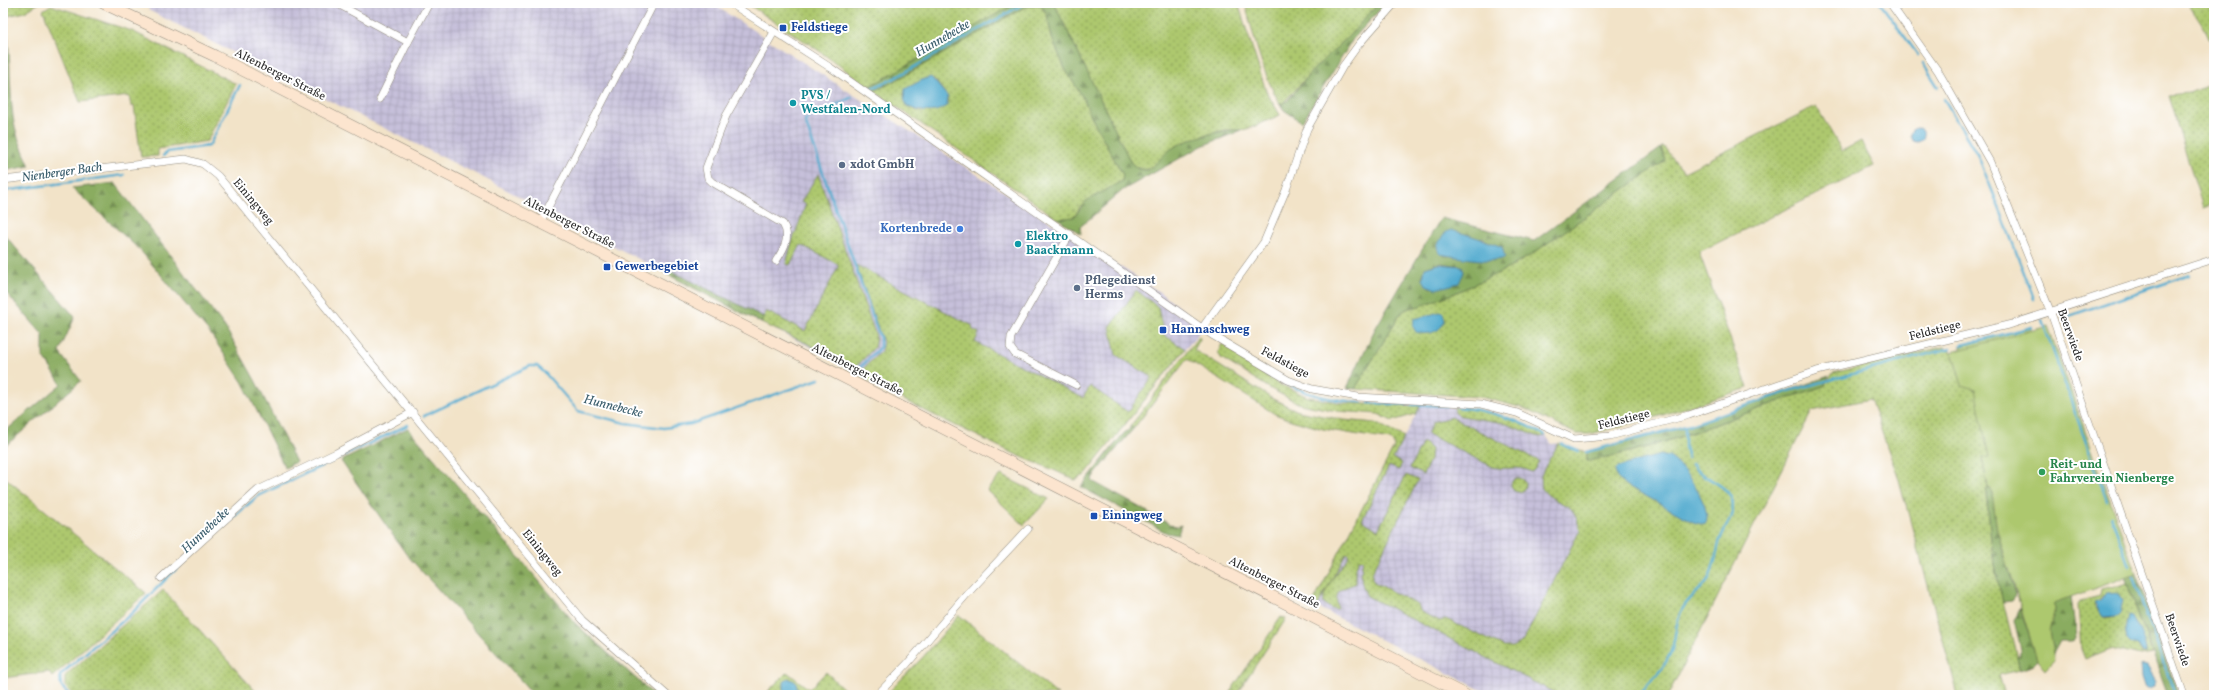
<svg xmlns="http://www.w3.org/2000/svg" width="2217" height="698" viewBox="0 0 2217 698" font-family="Vollkorn,serif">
<defs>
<pattern id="industrial-grid" width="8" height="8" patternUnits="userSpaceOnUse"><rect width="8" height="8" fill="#c6c0da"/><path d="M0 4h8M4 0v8" fill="none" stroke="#aaa5bb"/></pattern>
<pattern id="grass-dots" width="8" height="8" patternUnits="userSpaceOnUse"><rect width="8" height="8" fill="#adc86e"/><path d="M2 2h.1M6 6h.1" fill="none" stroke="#8da35b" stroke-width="1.8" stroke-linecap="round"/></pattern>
<pattern id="forest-firs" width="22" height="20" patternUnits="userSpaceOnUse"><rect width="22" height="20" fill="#8aac61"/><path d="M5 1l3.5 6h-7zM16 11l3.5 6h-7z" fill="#718c50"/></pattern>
</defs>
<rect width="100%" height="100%" fill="#fff"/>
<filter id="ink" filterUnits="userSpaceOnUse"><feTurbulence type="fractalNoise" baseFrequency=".025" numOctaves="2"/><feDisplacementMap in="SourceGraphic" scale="8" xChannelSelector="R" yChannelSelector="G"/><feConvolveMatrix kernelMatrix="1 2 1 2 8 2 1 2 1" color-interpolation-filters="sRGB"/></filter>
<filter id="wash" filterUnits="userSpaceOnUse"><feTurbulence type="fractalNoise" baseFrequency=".012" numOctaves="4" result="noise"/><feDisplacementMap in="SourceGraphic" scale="16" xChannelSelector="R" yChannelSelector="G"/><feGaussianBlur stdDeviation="0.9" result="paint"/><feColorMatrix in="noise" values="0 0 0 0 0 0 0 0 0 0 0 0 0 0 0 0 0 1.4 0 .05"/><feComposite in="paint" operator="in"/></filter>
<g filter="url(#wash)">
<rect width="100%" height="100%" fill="#f2e3c8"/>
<g fill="url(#industrial-grid)">
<path d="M152 3H711L1158 291 1204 326 1122 429 877 379 761 323 476 174 148 10Z"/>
<path d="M1824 386 1668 695H1491L1317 607 1420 406 1459 407 1517 420 1546 436 1552 444 1559 443 1569 449 1587 452V461Z"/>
</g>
<g fill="url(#grass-dots)" stroke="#6c7a4c" fill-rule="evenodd">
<path d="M3 3H39L25 12 3 17Z"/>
<path d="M746 3H1016L869 87 815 48Z"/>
<path d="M1054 3H1238L1266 91 1280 115C1268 120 1255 127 1243 130 1237 131 1231 129 1225 130 1210 133 1195 139 1181 144 1162 152 1151 182 1131 163Z"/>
<path d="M1245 3H1379L1348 37 1314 69 1282 104H1280C1262 73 1254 37 1245 3Z"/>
<path d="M2214 3V48L2204 27 2189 4Z"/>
<path d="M1037 4 1041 6 1047 15 1052 38 1065 69 1083 98 1094 122 1123 175 1122 181 1080 207 1074 217 1058 219 874 91 904 76 1023 8ZM924 79 935 80 948 97V102L920 112 907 106 904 94 906 89Z"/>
<path d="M51 5 132 31 236 84 207 141 158 149V156L141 157 134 106H131L129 96 80 102 43 10Z"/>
<path d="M2214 83V204L2203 208 2168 95 2189 93Z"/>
<path d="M1816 106 1842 151 1861 141 1874 166 1699 252 1748 388 1656 417 1590 434H1576L1523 408 1481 397 1355 389 1400 314 1406 309 1420 306 1455 293 1511 267 1532 254 1666 160 1661 148 1663 146 1684 172Z"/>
<path d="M818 174 876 336 874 348 855 368 861 371 881 351 883 342 856 265 973 326 972 329 979 333 975 342 1083 398 1090 386 1128 412 1152 377 1116 355 1110 327 1136 290 1158 307 1164 335 1185 349 1085 475 1075 480C1050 467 1023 459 998 446 939 417 877 390 824 353 808 342 779 332 761 323L766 311 805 331 839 265 801 245 790 265 786 264 792 242 806 204 801 202Z"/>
<path d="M2031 328 2030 335 2046 468 1982 458 1988 487 1986 493 1994 565 2020 670 1999 675 2005 695H1958L1899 480 1870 399 1812 411 1668 695H1559L1367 596C1360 583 1360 574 1363 560L1359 559 1355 570V584C1340 589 1334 590 1338 609H1332L1324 604C1320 591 1343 566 1349 555L1346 553 1317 607 1310 603 1314 601 1394 447V444L1390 440 1323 429 1291 420 1275 414 1187 359 1134 428H1129L1199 336 1200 339 1194 350 1273 399 1298 411 1344 420 1376 423 1404 437 1393 459 1402 463 1399 470 1389 466 1362 520 1378 530 1406 475 1418 480 1373 571 1372 578 1374 582 1418 605 1421 612 1440 621 1446 619 1504 647H1512L1523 641 1580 530C1578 523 1576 513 1570 508 1559 500 1536 495 1541 476 1545 465 1553 454 1559 443L1569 449 1587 452V461C1669 447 1745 411 1824 386L1833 373 1943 347 1951 350 1962 384 1961 346Z"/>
<path d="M1222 344 1257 366 1260 371 1279 384 1308 397 1342 403 1420 406 1416 414 1392 421 1378 414 1337 411 1300 404 1271 389 1221 358 1218 352Z"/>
<path d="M1454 407C1487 409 1519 419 1546 436L1539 437 1504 423 1461 416 1455 413Z"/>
<path d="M1451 417 1539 461 1534 470 1531 472C1518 464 1507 471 1493 467L1427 434 1433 422Z"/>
<path d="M1423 442 1431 449 1430 460 1423 475 1410 468Z"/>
<path d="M1001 475 1049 499 1024 525 987 490Z"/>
<path d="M3 476 146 593 52 677 49 672 3 678Z"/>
<circle cx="1518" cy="485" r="7"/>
<path d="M2127 583 2152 654 2140 656 2110 649 2085 659 2081 649 2078 604 2080 601 2100 596 2101 590 2116 587ZM2103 596 2115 616 2105 618 2094 606ZM2135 621 2146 648 2145 653H2142L2138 645 2127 639 2125 630 2127 624Z"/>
<path d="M163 590 259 695H73L65 686V676Z"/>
<path d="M959 615 1058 695H886L923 657Z"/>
<path d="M1281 617 1286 619 1236 695H1228Z"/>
<path d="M787 672 809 689 826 672 846 691 842 695H772L768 691Z"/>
</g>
<g fill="url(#forest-firs)" stroke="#5a6c46" fill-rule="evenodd">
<path d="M1016 3H1054L1131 163 1138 169 1147 170C1157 165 1162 155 1171 149 1188 138 1222 129 1242 130L1202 146 1123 190 1080 227 1081 234 1058 219 1074 217 1086 201 1122 181 1123 175 1094 122 1083 98 1065 69 1052 38 1047 15 1044 9 1037 4 1023 8 891 83 874 91 869 87Z"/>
<path d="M1379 3H1386L1353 39 1302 122 1284 110 1280 104 1287 101 1314 69 1348 37Z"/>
<path d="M6 23C11 54 9 85 13 116 15 134 23 150 30 166L3 171V24Z"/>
<path d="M1661 148 1666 160 1532 254 1511 267 1455 293 1420 306 1406 309 1400 314 1355 389 1347 388 1375 329 1441 218 1534 241ZM1483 238 1493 245 1498 246 1495 261 1446 255 1440 254 1437 248ZM1441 263 1462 266 1464 272 1430 288 1423 279 1425 268Z"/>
<path d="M115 183 225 327 255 380 296 462 285 468 243 383 212 336 140 250 72 188Z"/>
<path d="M3 233 75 317 59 352 81 381 3 448V433L61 384 43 356V335L3 289Z"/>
<path d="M665 268 764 317 761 323 663 272Z"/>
<path d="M1829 376 1824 386C1745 411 1669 447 1587 461V451L1690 425Z"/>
<path d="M1132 427 1134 428 1093 477 1092 481 1175 527 1181 525 1178 535 1167 533 1081 487 1123 434Z"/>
<path d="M408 428 575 623 654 695H534L406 554 341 461Z"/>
<path d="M1988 487 1992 492 1997 530 2016 596 2012 601 2003 602 1994 565 1986 493Z"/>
<path d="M2136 574 2177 691 2175 695H2168L2125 577Z"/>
<path d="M2071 596 2076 637 2072 641H2060L2053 654 2049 631 2055 609 2053 603Z"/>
<path d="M2020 608 2037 660 2031 666 2020 670 2017 657 2021 649 2014 620Z"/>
</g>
<path fill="#adc86e" stroke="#6c7a4c" d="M2048 326 2136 574 2053 603 2055 609 2049 631 2054 660 2045 670 2037 660 1997 530 1992 492 1988 487 1982 458 1989 457 1975 389 1962 385 1952 352Z"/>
<g fill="#52abcf" stroke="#3e6b7d">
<path d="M931 77 948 97 947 105C937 115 918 112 907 106L904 99 905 89 924 79Z"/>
<circle cx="1917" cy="135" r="7"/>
<path d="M1451 230C1469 235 1486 240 1502 247L1505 257C1498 265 1451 256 1440 254L1437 245 1446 232Z"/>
<path d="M1438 264 1462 266 1464 272 1459 283 1436 289 1426 285 1423 279 1425 268Z"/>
<path d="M1440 312 1443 313 1445 320C1441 332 1428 336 1416 332L1413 327 1414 319Z"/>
<path d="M1660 455C1663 456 1666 456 1669 457 1682 463 1713 508 1706 523L1701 524 1693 522 1624 484 1617 478 1615 470 1621 466Z"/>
<path d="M2119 593 2123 600 2120 613 2115 616 2103 617 2094 603 2100 601 2106 594Z"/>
<path d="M2128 615 2132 616C2137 626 2146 641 2146 652L2144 654 2138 645 2131 643 2127 639 2125 630Z"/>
<path d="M2141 665 2147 666 2155 679V686L2150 689H2146L2142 677Z"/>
<path d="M788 678 796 682 798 692 790 693 784 690V682Z"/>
</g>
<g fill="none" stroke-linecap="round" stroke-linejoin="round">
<g stroke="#52abcf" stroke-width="2.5">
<path d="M1880 3 1918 55"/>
<path d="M2173 4 2181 3"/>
<path d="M1923 63 1938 87"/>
<path d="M870 89 895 78 1025 3"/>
<path d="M852 97 807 119 805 121 880 338V347L857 371"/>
<path d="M1944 99 1978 156 2002 215 2034 299"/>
<path d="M163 156 167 152 209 146 240 85"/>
<path d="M3 191 124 175"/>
<path d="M2063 318 2189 275"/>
<path d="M2042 320 2107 501"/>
<path d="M1961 345 2032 327"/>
<path d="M1261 370C1297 391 1319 400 1362 402"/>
<path d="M1369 403 1447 406"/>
<path d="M1457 407C1488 410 1517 419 1545 435"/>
<path d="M424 416 530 366H537L545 373 578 411 625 423 664 428 691 424 819 379"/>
<path d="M1685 426V447L1688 458"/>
<path d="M1561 444 1578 451"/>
<path d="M1586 452 1690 425 1792 390 1951 348"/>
<path d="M2111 516 2129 566"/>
<path d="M222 527 258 496 408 425"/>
<path d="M2133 577 2174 692"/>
<path d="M69 695 61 686 60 675 132 613 180 565"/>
<path d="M1639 695C1650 681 1663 671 1670 654 1677 639 1674 622 1683 608 1690 596 1702 590 1709 578 1715 566 1716 553 1720 540 1724 528 1736 514 1732 500 1727 483 1701 479 1692 464"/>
</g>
</g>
</g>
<g filter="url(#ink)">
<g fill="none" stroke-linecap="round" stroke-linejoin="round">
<g stroke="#8e877a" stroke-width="8">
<g id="street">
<path d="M336 3 408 42 380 99"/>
<path d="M730 3 831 68 1212 335 1288 380 1312 389 1358 397 1481 404 1517 413 1574 439 1610 436 1689 415 1817 371 2012 324 2214 259"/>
<path d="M1890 3 1938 71 1990 162 2051 313 2184 695"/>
<path d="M774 32 726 116 706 168 708 178 712 182 783 224C791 237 784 249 776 261"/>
<path d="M408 42 429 3"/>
<path d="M3 180 186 159 203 164 218 176 582 620 667 695"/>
<path d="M540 223 654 3"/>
<path d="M1070 234 1011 337 1010 347 1015 354 1076 385"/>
<path d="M1202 328 1264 242 1286 190 1307 129 1343 66 1359 44 1395 3"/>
<path d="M161 578 258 490 336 453 413 412"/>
<path d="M877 695 907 664 967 594 1028 529"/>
</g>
</g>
<g stroke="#8e877a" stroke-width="12">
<path id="secondary" d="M103 3 215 56 1465 695"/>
</g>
<use href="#street" stroke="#fff" stroke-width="7"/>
<use href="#secondary" stroke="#fce5cf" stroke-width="11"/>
</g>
</g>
<g fill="#1a4fb4" stroke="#fff" stroke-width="1.5">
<rect x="779" y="24" width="8" height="8" rx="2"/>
<rect x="603" y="263" width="8" height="8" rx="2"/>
<rect x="1159" y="326" width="8" height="8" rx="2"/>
<rect x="1090" y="512" width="8" height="8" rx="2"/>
</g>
<g fill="#0f9aa8" stroke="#fff" stroke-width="1.5">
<circle cx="793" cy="103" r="4"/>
<circle cx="1018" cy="244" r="4"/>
</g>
<g fill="#5c6f8a" stroke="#fff" stroke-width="1.5">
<circle cx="842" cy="165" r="4"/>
<circle cx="1077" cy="288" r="4"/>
</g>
<circle fill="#3f7fe0" stroke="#fff" stroke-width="1.5" cx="960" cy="229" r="4"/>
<circle fill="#2e9e5b" stroke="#fff" stroke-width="1.5" cx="2042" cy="472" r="4"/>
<g text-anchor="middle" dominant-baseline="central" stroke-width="4" stroke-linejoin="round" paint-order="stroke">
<g font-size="12" font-weight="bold" fill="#164399" stroke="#fff" text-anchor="start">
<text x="791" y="28">Feldstiege</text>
<text x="615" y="267">Gewerbegebiet</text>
<text x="1171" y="330">Hannaschweg</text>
<text x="1102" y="516">Einingweg</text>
</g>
<g font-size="12" fill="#2b2b2b" stroke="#fff">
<text transform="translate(280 75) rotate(27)">Altenberger Straße</text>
<text transform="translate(253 202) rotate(50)">Einingweg</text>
<text transform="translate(569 223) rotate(27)">Altenberger Straße</text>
<text transform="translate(1935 331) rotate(-14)">Feldstiege</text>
<text transform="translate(2070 335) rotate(70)">Beerwiede</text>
<text transform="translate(1285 363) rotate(28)">Feldstiege</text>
<text transform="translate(857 370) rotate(27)">Altenberger Straße</text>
<text transform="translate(1624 420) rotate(-14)">Feldstiege</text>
<text transform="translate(542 553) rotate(51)">Einingweg</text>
<text transform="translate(1274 583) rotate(27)">Altenberger Straße</text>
<text transform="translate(2177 640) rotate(71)">Beerwiede</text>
</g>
<g font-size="12" font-weight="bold" fill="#0d838f" stroke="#fff" text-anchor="start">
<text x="801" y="96">PVS /<tspan x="801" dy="14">Westfalen-Nord</tspan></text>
<text x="1026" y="237">Elektro<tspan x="1026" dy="14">Baackmann</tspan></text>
</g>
<g font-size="12" font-weight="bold" fill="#4e5e75" stroke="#fff" text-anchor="start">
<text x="850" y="165">xdot GmbH</text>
<text x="1085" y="281">Pflegedienst<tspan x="1085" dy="14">Herms</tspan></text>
</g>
<g font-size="12" font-weight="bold" fill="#366cbe" stroke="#fff" text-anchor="end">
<text x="952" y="229">Kortenbrede</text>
</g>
<g font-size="12" font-weight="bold" fill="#27864d" stroke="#fff" text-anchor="start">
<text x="2050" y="465">Reit- und<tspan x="2050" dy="14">Fahrverein Nienberge</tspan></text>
</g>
<g font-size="13" font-style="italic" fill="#3b5e6d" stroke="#fff">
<text transform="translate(943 39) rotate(-30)">Hunnebecke</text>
<text transform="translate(62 173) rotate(-8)">Nienberger Bach</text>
<text transform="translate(613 407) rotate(14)">Hunnebecke</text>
<text transform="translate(206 531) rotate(-43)">Hunnebecke</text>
</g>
</g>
<rect width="2217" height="698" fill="none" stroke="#fff" stroke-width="16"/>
</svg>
